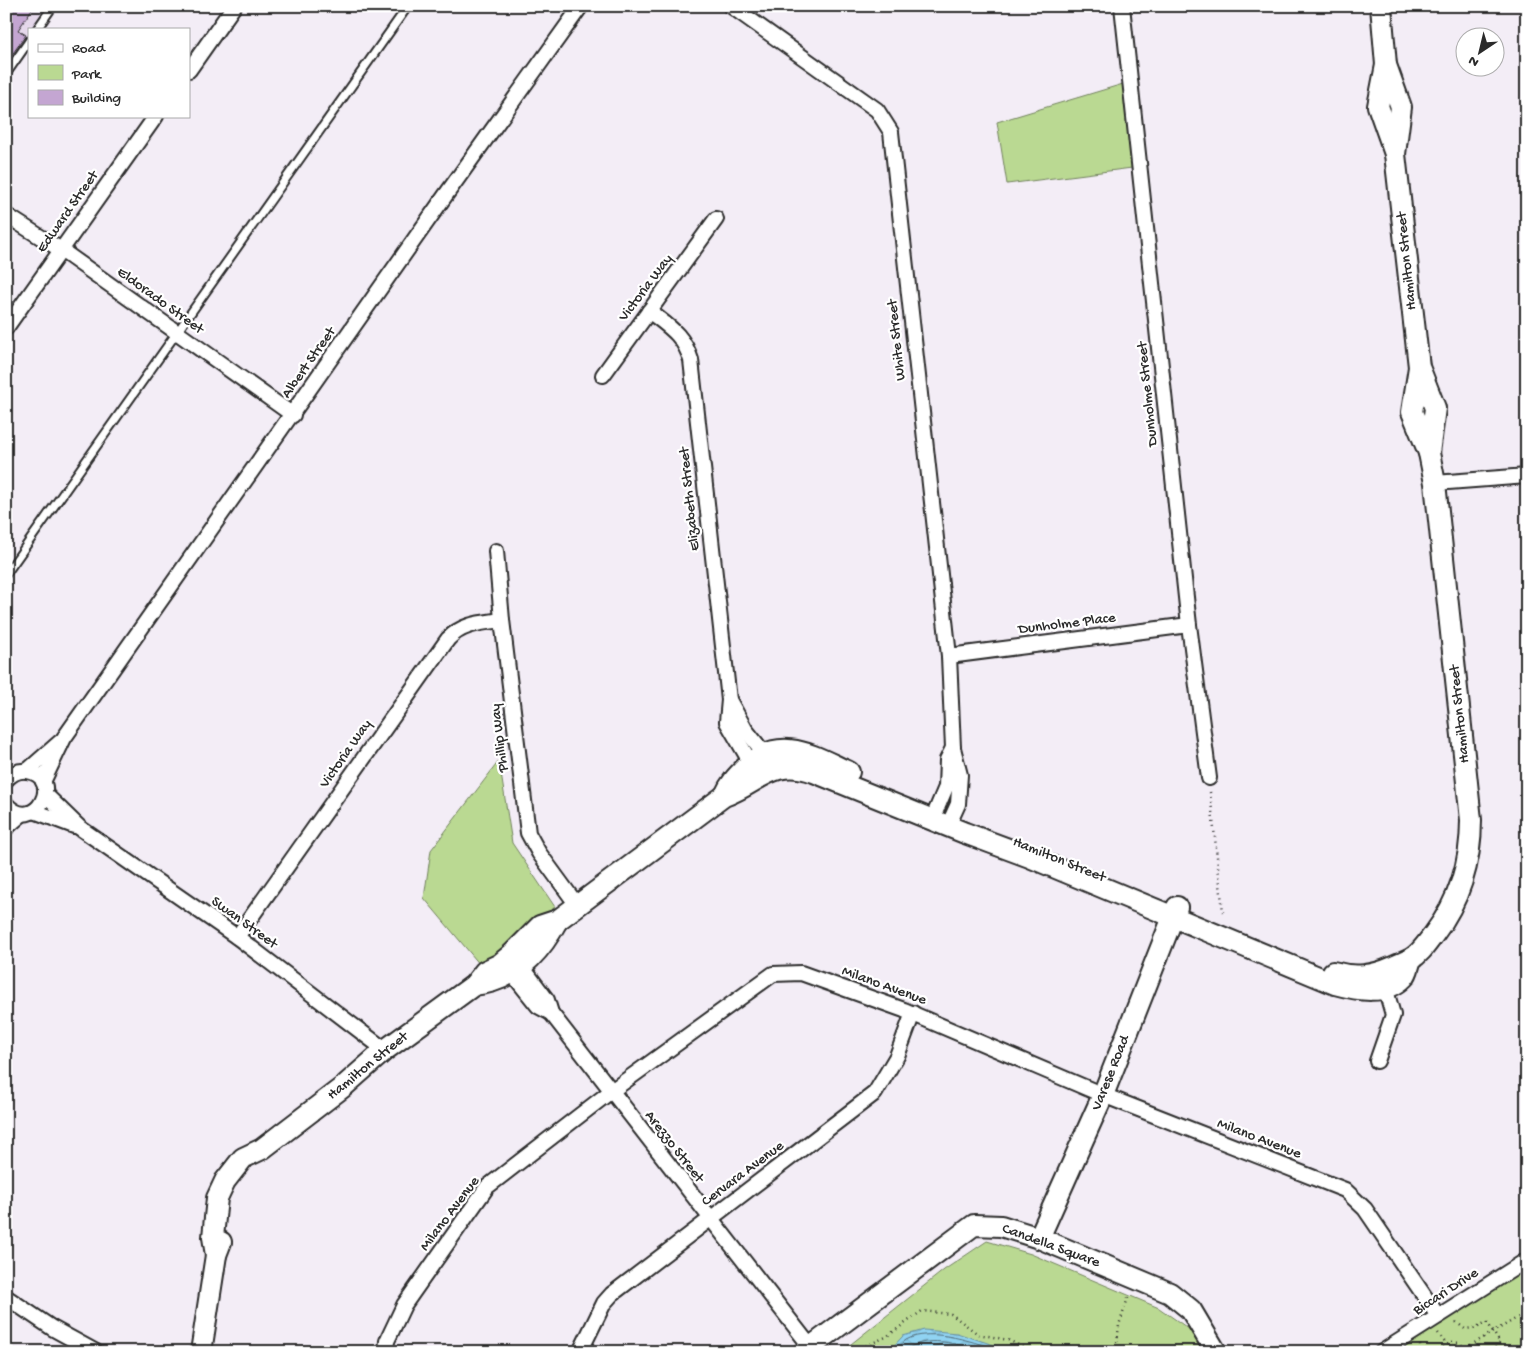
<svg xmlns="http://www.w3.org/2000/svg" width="1533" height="1358" viewBox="0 0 1533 1358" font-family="'Gochi Hand',sans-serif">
<defs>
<pattern id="water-waves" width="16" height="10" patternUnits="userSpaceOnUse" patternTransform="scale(1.25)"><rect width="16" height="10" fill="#90d3f2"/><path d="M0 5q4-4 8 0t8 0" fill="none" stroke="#7cb5d0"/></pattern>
</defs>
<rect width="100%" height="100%" fill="#f3edf6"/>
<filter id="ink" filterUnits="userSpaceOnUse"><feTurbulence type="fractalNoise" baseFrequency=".02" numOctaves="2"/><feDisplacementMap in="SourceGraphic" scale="10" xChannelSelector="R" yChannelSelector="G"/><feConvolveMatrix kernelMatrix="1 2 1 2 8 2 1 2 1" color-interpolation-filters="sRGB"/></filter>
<g filter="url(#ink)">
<path fill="#e5d8eb" d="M6 6H60L44 29H29V51L6 82Z"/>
<g fill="#bad992" stroke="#72825e">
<path d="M1123 84 1132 168 1007 184 997 122Z"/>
<path d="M499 761 512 843 555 907 481 966 424 898 431 850Z"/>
<path d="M987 1241 1031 1254 1159 1308 1189 1329 1204 1352H841L944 1270Z"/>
<path d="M1527 1266V1352H1389Z"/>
</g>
<path fill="url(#water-waves)" stroke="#6890a2" d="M924 1330 957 1333 1015 1352H888L903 1336Z"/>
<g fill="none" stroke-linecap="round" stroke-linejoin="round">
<g stroke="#536e7b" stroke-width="1">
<path d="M895 1352C898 1348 902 1343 906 1340 931 1326 978 1343 1003 1352"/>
<path d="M904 1352C922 1333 961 1344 983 1352"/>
</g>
</g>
<path fill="#c4a6d2" stroke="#2b2b2b" d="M6 6H34L18 30 26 35 6 63Z"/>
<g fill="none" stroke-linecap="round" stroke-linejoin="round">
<g stroke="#2b2b2b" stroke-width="11">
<g id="lane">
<path d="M37 29 53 6"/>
<path d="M6 74 29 41"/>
<path d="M6 574 408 6"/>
</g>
</g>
<g stroke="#2b2b2b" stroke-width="18">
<g id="street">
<path d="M731 6 877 110 891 132 949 656 953 748 960 775 958 804 948 826"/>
<path d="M1122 6 1189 625 1209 778"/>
<path d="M189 70 234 6"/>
<path d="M6 215 61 250 293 415"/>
<path d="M649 311C669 327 683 334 691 360L729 700 727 722 755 770"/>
<path d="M6 328 156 116"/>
<path d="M603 375 716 219"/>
<path d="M1435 483 1527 476"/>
<path d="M496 551 502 620 528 833 539 853 577 905"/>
<path d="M949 656 1189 625"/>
<path d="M729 700 745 729 764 753 765 763"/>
<path d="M27 771 60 742"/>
<path d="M6 780C12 773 18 770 27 771 65 776 36 837 6 804"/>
<path d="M43 782 64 738 445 196 581 6"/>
<path d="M45 794 80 828 237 937 385 1050"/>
<path d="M34 811 74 826"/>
<path d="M932 820 946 787 947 760 953 748"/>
<path d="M6 828 22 814"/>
<path d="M237 937 448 639C463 623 482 623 502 620"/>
<path d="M517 960 547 1000 551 1013 810 1346"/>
<path d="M507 967 538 1006 551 1013"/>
<path d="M1377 1061 1393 1015 1383 980"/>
<path d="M6 1297 52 1328 96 1352"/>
<path d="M386 1352 387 1341 404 1305 487 1187 610 1092 773 974 801 973 904 1010 1103 1095 1345 1190 1365 1209 1438 1316"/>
<path d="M580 1352 604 1303 612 1294 875 1093 897 1056 913 1013"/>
<path d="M1382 1352 1527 1260"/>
</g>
</g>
<g stroke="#2b2b2b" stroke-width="24">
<g id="secondary">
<path d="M1381 6 1386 65 1401 107 1395 154"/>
<path d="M1386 65 1378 106 1395 154 1419 367 1435 408 1429 453"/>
<path d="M725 795C730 783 737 776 746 767 781 734 813 756 849 772"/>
<path d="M1333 972C1355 978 1373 976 1393 967 1399 964 1405 962 1411 959 1420 954 1427 943 1434 934 1460 900 1471 862 1471 820L1435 483 1429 453 1412 412 1419 367"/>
<path d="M474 985C514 981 539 955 557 921"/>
<path d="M1039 1238 1103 1095 1177 907"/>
<path d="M216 1255 213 1237 217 1198 225 1181 243 1158 262 1149 343 1087 385 1050 474 985 485 971 500 964 512 954 540 926 558 920 724 796C760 783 772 757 814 772L965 833 1027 856 1335 984C1357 990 1386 996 1404 977 1408 973 1409 964 1411 959"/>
<path d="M201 1352 216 1255 221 1242"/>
<path d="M804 1352 974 1225 1001 1226 1039 1238 1170 1293 1191 1310 1216 1352"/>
</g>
</g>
<g stroke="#2b2b2b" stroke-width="2.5" stroke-dasharray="1 4" stroke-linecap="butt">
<path d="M1210 792 1223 912"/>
<path d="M1456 1322 1465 1329 1474 1328 1487 1322 1500 1343 1490 1352"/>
<path d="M1438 1333 1446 1344"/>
<path d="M1420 1345 1421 1352"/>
<path d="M1466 1348 1527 1312"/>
<path d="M852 1352 886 1337 922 1311 951 1314 978 1334 1008 1340 1033 1352"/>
<path d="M1116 1352 1119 1325 1129 1295"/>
<path d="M1441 1352C1445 1343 1451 1342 1460 1343L1468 1352"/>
</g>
<use href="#lane" stroke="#fff" stroke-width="7"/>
<use href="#street" stroke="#fff" stroke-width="14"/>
<use href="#secondary" stroke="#fff" stroke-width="20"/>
</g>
</g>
<g text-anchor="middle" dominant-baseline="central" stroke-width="4.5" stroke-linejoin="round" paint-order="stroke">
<g font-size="15" fill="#2b2b2b" stroke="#fff">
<text transform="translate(68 212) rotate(-55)">Edward Street</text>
<text transform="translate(1407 261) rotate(-96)">Hamilton Street</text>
<text transform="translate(646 288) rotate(-53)">Victoria Way</text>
<text transform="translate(160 301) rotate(36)">Eldorado Street</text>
<text transform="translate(897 340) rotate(-96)">White Street</text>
<text transform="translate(309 363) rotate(-55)">Albert Street</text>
<text transform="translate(1148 394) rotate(-96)">Dunholme Street</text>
<text transform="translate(690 499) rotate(-96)">Elizabeth Street</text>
<text transform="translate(1067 624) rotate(-7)">Dunholme Place</text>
<text transform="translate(1460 714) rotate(-96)">Hamilton Street</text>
<text transform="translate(500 738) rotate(-97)">Phillip Way</text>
<text transform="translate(346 754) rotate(-55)">Victoria Way</text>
<text transform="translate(1059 860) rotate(22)">Hamilton Street</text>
<text transform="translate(244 923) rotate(36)">Swan Street</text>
<text transform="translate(884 986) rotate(20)">Milano Avenue</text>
<text transform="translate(368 1066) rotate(-39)">Hamilton Street</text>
<text transform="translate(1111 1073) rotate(-68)">Varese Road</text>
<text transform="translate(1259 1139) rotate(21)">Milano Avenue</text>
<text transform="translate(674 1147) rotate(52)">Arezzo Street</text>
<text transform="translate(743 1174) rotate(-37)">Cervara Avenue</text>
<text transform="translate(450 1214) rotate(-53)">Milano Avenue</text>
<text transform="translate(1051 1246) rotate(20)">Candella Square</text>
<text transform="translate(1446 1292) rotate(-33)">Biccari Drive</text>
</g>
</g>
<rect width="1533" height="1358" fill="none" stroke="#fff" stroke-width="25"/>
<rect x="12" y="12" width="1508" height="1333" fill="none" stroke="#2b2b2b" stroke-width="2" filter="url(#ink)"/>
<rect x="28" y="28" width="162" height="90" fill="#ffffff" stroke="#aaaaaa"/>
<rect x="38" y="44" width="25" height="8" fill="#ffffff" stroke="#aaaaaa"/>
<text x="72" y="52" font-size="15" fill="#2b2b2b">Road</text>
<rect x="38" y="65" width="25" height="15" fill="#bad992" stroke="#aaaaaa"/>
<text x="72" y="78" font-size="15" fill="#2b2b2b">Park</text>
<rect x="38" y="90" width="25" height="15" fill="#c4a6d2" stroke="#aaaaaa"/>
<text x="72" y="102" font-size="15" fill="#2b2b2b">Building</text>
<g transform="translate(1480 52) rotate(215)"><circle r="24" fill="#ffffff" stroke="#aaaaaa"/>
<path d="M0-4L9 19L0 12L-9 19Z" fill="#2b2b2b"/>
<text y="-8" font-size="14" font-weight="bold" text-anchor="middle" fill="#2b2b2b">N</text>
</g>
</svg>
